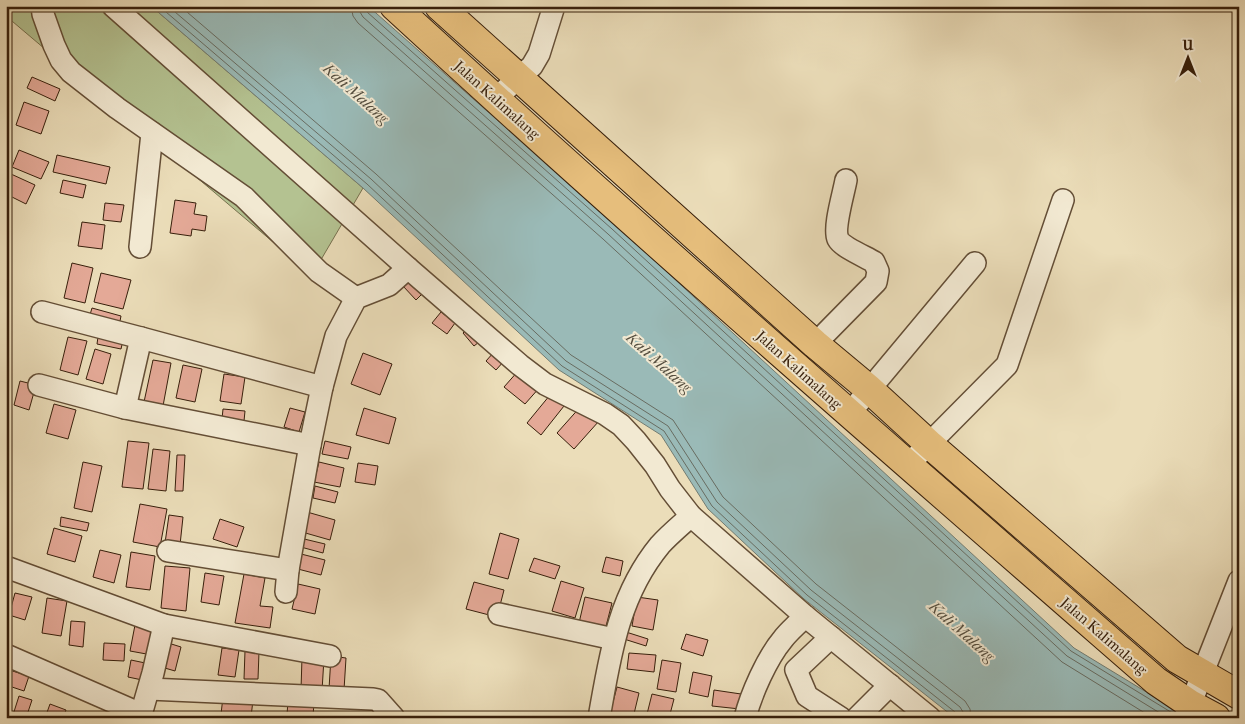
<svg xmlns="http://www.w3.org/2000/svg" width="1245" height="724" viewBox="0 0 1245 724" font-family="'IM FELL French Canon',serif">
<rect width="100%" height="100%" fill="#ebddb9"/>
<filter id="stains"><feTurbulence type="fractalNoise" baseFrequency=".004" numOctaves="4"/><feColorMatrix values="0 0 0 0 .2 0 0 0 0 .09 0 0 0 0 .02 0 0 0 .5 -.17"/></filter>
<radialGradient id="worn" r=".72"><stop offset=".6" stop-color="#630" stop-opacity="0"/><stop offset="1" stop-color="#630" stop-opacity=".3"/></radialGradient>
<path fill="#b4c291" stroke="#76704e" d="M6 6H151L363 188 312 275 6 16Z"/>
<path fill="#9abab7" stroke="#727c72" d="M151 6H368L616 225 1074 648 1189 718H955L804 599 708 509 661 435 559 370 363 188Z"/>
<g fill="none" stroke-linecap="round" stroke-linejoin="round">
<g stroke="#686c61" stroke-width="1">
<path d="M159 6 367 184 562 366 664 431 712 506 807 595 955 712 957 718"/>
<path d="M168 6 371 179 566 361 668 426 717 502 811 590 960 707 963 712 964 718"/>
<path d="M180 6 376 174 571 355 673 420 723 497 816 584 965 701 970 709 971 718"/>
<path d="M351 6 353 16 358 23 603 239 1062 662 1153 718"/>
<path d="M359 6 360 12 363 17 608 234 1067 656 1168 718"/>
<path d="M365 6 367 12 612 229 1071 651 1174 714"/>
</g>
</g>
<g fill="#e4a997" stroke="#371f0b">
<path d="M32 77 60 89 55 101 27 88Z"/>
<path d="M24 102 49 111 41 134 16 125Z"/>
<path d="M19 150 49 162 41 179 12 167Z"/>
<path d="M57 155 110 167 106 184 53 172Z"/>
<path d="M11 174 35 185 26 204 6 194V184Z"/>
<path d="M63 180 86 185 83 198 60 193Z"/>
<path d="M175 200 196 203 194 214 207 216 205 231 192 229 191 236 170 233Z"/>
<path d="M105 203 124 205 121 222 103 220Z"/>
<path d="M82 222 105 225 102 249 78 246Z"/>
<path d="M72 263 93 268 85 303 64 298Z"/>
<path d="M101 273 131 280 123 309 94 302Z"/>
<path d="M412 278 424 292 416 300 403 286Z"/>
<path d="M92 308 121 316 119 326 89 318Z"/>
<path d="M441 312 455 323 447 334 432 323Z"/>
<path d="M467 329 479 342 474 346 463 333Z"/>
<path d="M99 330 124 336 121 349 97 344Z"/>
<path d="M68 337 87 341 78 375 60 370Z"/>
<path d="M95 349 111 354 103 384 86 379Z"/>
<path d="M494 352 504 361 496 370 486 361Z"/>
<path d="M363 353 392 364 380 395 351 384Z"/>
<path d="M153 360 171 363 163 406 144 402Z"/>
<path d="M183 365 202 369 195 402 176 398Z"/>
<path d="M519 370 540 387 525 404 504 387Z"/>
<path d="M224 374 245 377 241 404 220 401Z"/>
<path d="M20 381 36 385 29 410 14 405Z"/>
<path d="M550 395 564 406 541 435 527 423Z"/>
<path d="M54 404 76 410 68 439 46 433Z"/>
<path d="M582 405 599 421 574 449 557 433Z"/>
<path d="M290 408 305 412 299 432 284 427Z"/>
<path d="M364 408 396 418 389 444 356 435Z"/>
<path d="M223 409 245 411 244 421 222 419Z"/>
<path d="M128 441 149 443 143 489 122 487Z"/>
<path d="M325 441 351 447 348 459 322 454Z"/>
<path d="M153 449 170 451 166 491 148 489Z"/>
<path d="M177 455H185L183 491H175Z"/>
<path d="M83 462 102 466 92 512 74 508Z"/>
<path d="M319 462 344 468 340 487 314 482Z"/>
<path d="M358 463 378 466 375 485 355 482Z"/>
<path d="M315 486 338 492 335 503 313 498Z"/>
<path d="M140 504 167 509 160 547 133 542Z"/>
<path d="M307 512 335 520 330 540 302 532Z"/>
<path d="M169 515 183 517 180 545 165 543Z"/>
<path d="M61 517 89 523 87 531 60 526Z"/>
<path d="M220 519 244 527 237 547 213 539Z"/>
<path d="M54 528 82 536 75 562 47 554Z"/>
<path d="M500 533 519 539 508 579 489 574Z"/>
<path d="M300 538 325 544 323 553 297 546Z"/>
<path d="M100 550 121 555 114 583 93 577Z"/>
<path d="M131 552 155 556 150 590 126 587Z"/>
<path d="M297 553 325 560 321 575 294 568Z"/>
<path d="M606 557 623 561 620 576 602 572Z"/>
<path d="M534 558 560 566 555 579 529 571Z"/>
<path d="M165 566 190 568 186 611 161 608Z"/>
<path d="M205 573 224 576 219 605 201 602Z"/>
<path d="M244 574 265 578 260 606 273 607 270 628 235 623Z"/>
<path d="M561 581 584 588 575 618 552 611Z"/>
<path d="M474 582 504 590 497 617 466 609Z"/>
<path d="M298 584 320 589 315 614 292 609Z"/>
<path d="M15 593 32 597 25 620 9 615Z"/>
<path d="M585 597 612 603 605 630 579 623Z"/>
<path d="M637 597 658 600 653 630 632 626Z"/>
<path d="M47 598 67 601 61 636 42 633Z"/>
<path d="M71 621 85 622 83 647 69 645Z"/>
<path d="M135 625 157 630 152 655 130 651Z"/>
<path d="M626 632 648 639 646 646 624 639Z"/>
<path d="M686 634 708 640 703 656 681 649Z"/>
<path d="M165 642 181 647 175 671 158 666Z"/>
<path d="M104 643 125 644 124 661 103 660Z"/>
<path d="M222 648 239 650 235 677 218 675Z"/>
<path d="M245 651 259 652 258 679H244Z"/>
<path d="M629 653 656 655 654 672 627 669Z"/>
<path d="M331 656 346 658 344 690 329 689Z"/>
<path d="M302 657 324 658 322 691 301 690Z"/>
<path d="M131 660 150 664 147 681 128 677Z"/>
<path d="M662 660 681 663 676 692 657 689Z"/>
<path d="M6 669 29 676 24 691 6 685Z"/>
<path d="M693 672 712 676 708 697 689 693Z"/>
<path d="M617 687 639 693 633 718 609 717Z"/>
<path d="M714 690 741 694 740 709 712 706Z"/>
<path d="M652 694 674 699 669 718H646Z"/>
<path d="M19 696 32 700 26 718H12Z"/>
<path d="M223 697 253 700 251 717 221 714Z"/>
<path d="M288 702 314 704 313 715 287 714Z"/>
<path d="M50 704 66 710 63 718H45Z"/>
<path d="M708 714 732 717V718H708Z"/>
</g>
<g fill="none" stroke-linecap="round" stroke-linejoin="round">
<g stroke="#644e36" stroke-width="24">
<g id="minor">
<path d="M42 6 43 14 54 45 61 60 71 72 117 108 244 197 319 272 356 298"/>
<path d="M113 6 408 268 520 365 545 384 605 414 621 425 636 441 655 465 670 489 691 516 805 616 930 718"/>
<path d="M495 99 532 66 539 54 554 6"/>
<path d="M140 247 152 133"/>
<path d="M42 312 141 338 125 408"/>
<path d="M141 338 322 387"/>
<path d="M815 344 876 282 878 271 874 262C866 257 842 247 838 239 833 228 844 192 846 180"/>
<path d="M39 385 125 408 310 445 322 387 336 336 356 298 389 285 408 268"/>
<path d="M849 414 975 263"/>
<path d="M908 465 1007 365 1063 200"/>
<path d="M168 551 288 570"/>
<path d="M6 567 164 625"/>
<path d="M286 592 288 570 310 445"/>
<path d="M499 614 614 639"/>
<path d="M831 637 796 670 807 696 841 718"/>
<path d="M6 655 141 714"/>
<path d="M149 689 373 699 378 700 394 718"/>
<path d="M140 718 153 673 164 625 330 656"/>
<path d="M599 718C610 656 618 596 660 545 669 535 681 525 691 516"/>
<path d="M745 718C751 694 767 658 783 639 789 631 798 624 805 616"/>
<path d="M857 718 890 685"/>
<path d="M1185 718 1239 581"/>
</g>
</g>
<g stroke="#371f0b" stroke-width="30">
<g id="major">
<path d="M394 6C644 236 900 458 1156 681L1190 704 1216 718"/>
<path d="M439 6 815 344 869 389 929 444 1177 659 1239 695"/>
</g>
</g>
<use href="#minor" stroke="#f2e9d2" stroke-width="21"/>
<use href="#major" stroke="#e6be7c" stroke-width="28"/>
</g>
<g text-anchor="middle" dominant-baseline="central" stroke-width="4" stroke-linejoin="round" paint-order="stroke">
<g font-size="15" fill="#371f0b" stroke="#f2e9d2">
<text transform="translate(497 100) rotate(42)">Jalan Kalimalang</text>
<text transform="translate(799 370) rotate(42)">Jalan Kalimalang</text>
<text transform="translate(1104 636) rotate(41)">Jalan Kalimalang</text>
</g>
<g font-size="16" font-style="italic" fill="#554e3f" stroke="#f2e9d2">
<text transform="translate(356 93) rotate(42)">Kali Malang</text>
<text transform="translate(659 362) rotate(42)">Kali Malang</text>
<text transform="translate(962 631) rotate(42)">Kali Malang</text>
</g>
</g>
<rect width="1245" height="724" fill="none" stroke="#ebddb9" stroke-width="25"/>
<rect x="8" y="8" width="1230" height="709" fill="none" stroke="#371f0b" stroke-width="2.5"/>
<rect x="12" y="12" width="1220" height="699" fill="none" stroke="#371f0b"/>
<g transform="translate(1188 58)" stroke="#f2e9d2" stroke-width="4" paint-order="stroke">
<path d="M0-4L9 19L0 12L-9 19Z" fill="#371f0b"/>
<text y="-8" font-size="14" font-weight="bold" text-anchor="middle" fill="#371f0b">U</text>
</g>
<rect width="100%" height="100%" filter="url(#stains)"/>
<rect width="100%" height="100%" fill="url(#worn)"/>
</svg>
